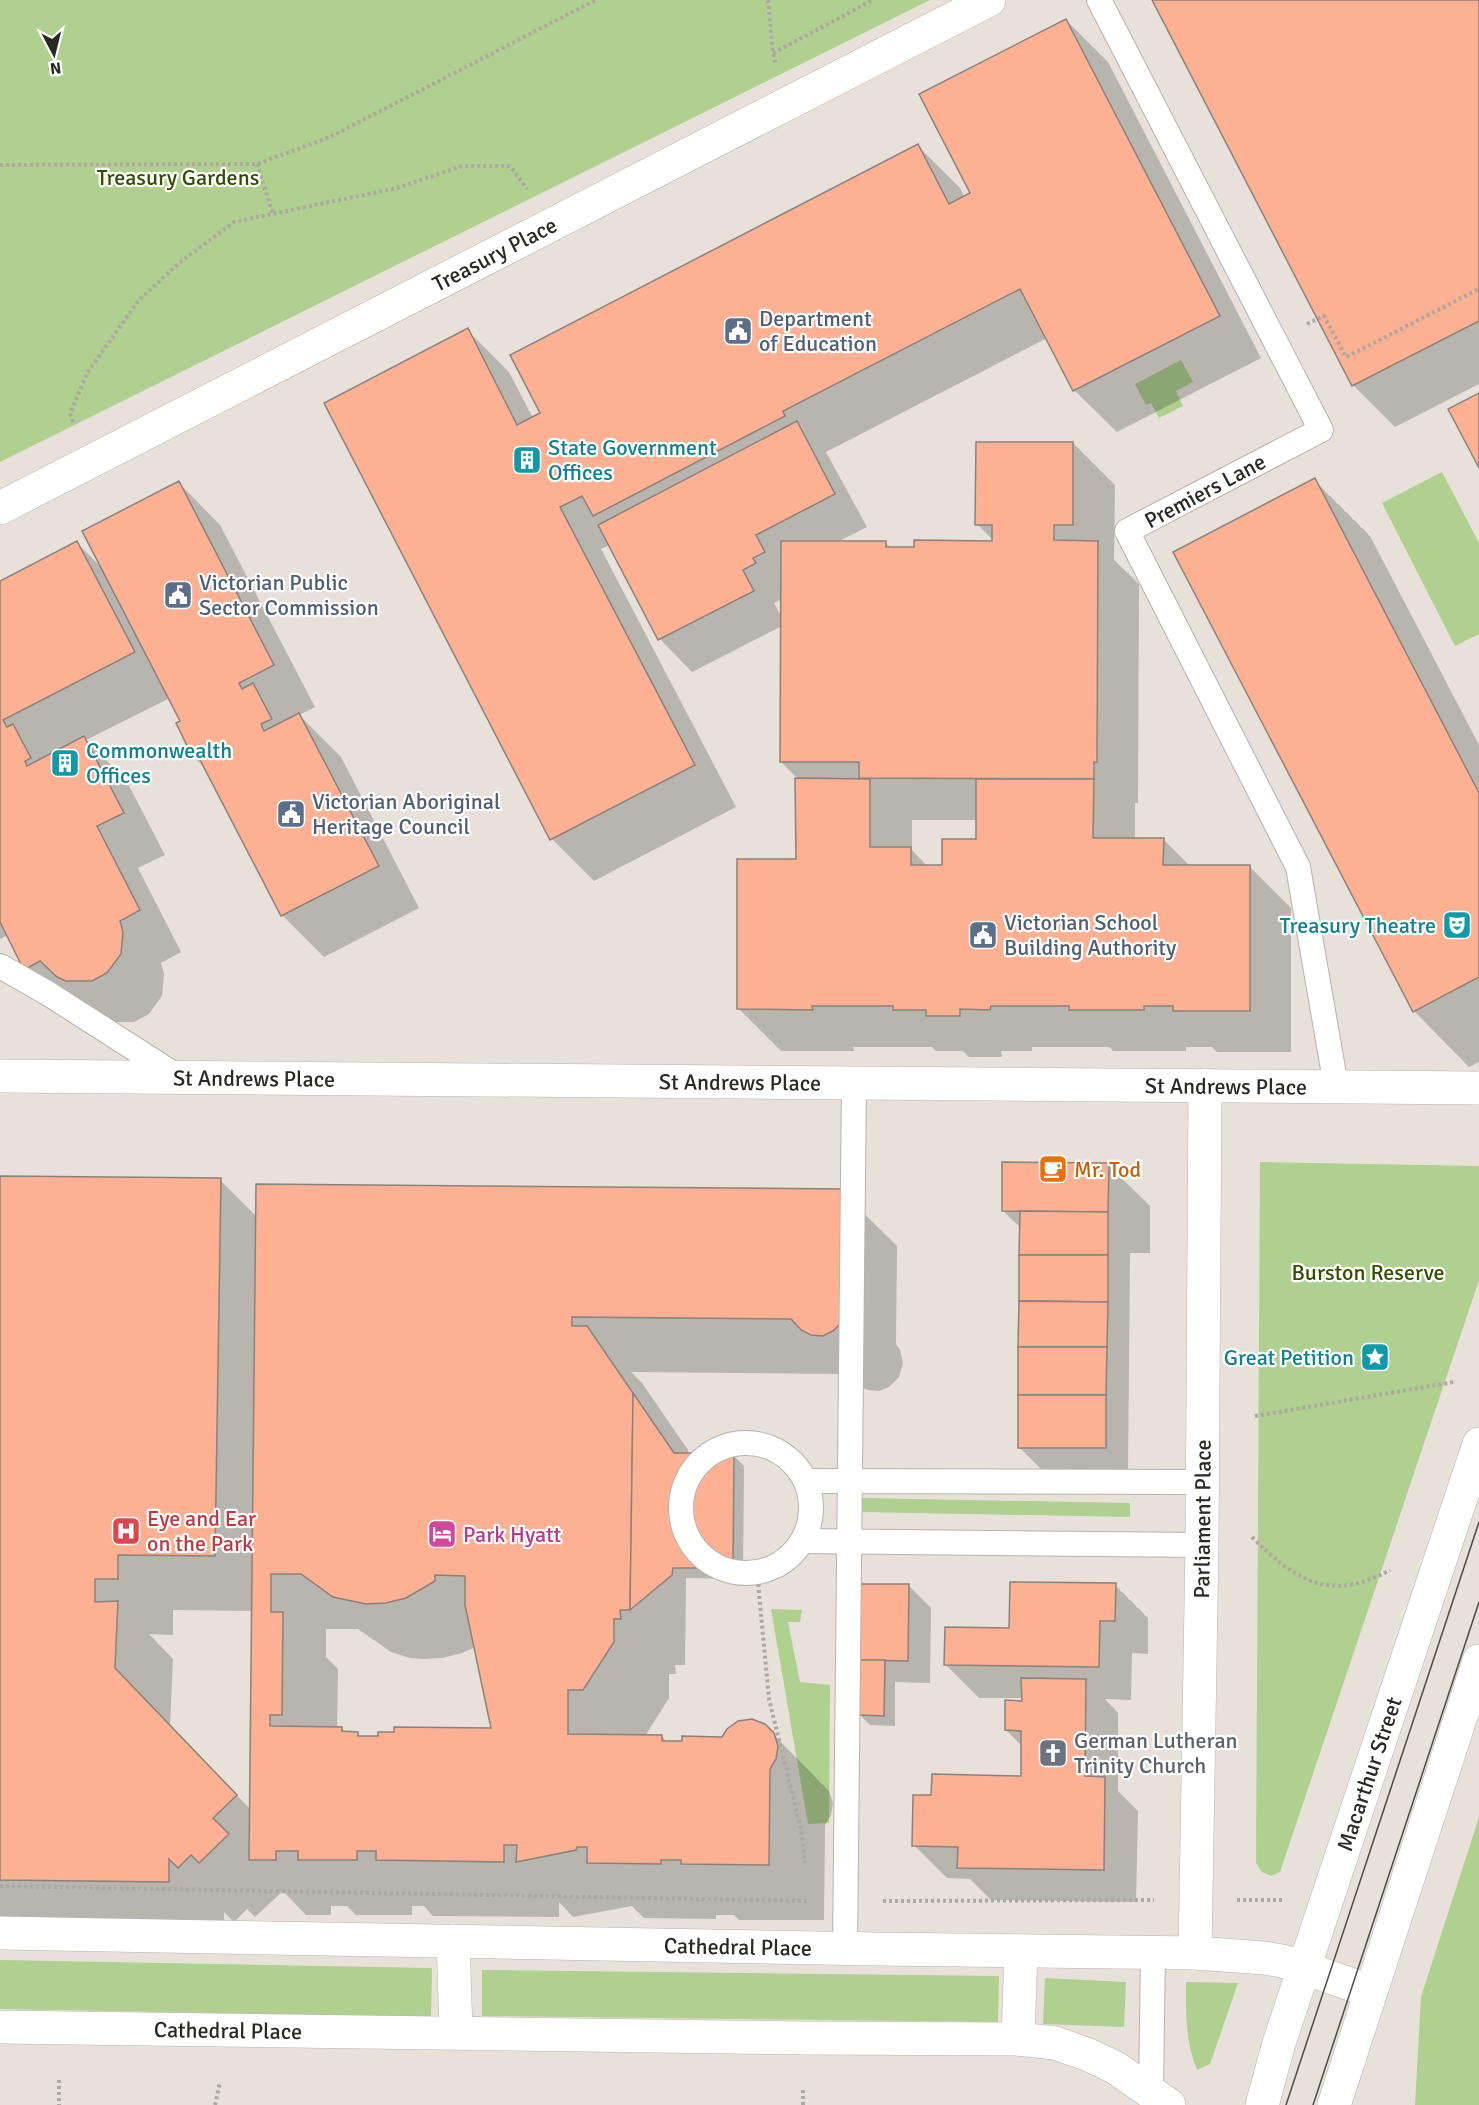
<svg xmlns="http://www.w3.org/2000/svg" width="1479" height="2105" viewBox="0 0 1479 2105" font-family="Signika,sans-serif">
<rect width="100%" height="100%" fill="#e7e1da"/>
<g fill="#b0d090">
<path d="M0 0H930L0 462Z"/>
<path d="M1181 360 1193 382 1176 391 1183 406 1159 418 1151 403 1146 405 1135 384Z"/>
<path d="M1442 472 1479 543V634L1455 646 1382 503Z"/>
<path d="M1260 1162 1479 1166V1280L1280 1872 1271 1876 1262 1872 1256 1863Z"/>
<path d="M862 1498 1130 1503V1517L862 1512Z"/>
<path d="M771 1609 802 1610 800 1622H788L800 1682 830 1685 829 1823 808 1824Z"/>
<path d="M1479 1817V2105H1415L1421 1997Z"/>
<path d="M0 1960 432 1968 431 2017 0 2009Z"/>
<path d="M482 1970 999 1976 998 2022 482 2016Z"/>
<path d="M1045 1978 1126 1982 1124 2027 1043 2024Z"/>
<path d="M1186 1982 1238 1983 1210 2064 1197 2070C1185 2041 1186 2013 1186 1982Z"/>
</g>
<g fill="#0003" fill-rule="evenodd">
<path d="M1154 0H1479V384L1395 427 1353 385Z"/>
<path d="M1066 20 1108 62 1261 358 1117 432 1075 391 1047 338 826 452 867 527 837 542H885L892 549 995 542 977 524 1073 443 1115 485 1114 560 1139 584 1138 803H1135V839H1163L1190 866H1249L1291 908V1052H1217L1212 1047H1186V1051H1113L1109 1047H1032V1051H1001L1002 1057H969L963 1051H936L932 1047H853L854 1051H781L739 1009 797 860 799 780 781 762 782 626 692 672 660 639 610 545 601 549 736 807 594 881 552 839 467 330 509 372 533 418 918 146 960 188 965 198 972 194ZM782 599V618L774 603ZM912 820H978L977 841 943 867H928L912 850Z"/>
<path d="M1314 480 1370 536 1479 745V1062L1469 1067 1414 1011Z"/>
<path d="M179 483 220 525 315 707 299 715 341 757 419 908 324 957 282 915 207 770 195 758 178 724 182 722 170 698 86 740 126 780 165 855 138 868 181 952 161 963 164 974 162 996 149 1014 134 1022H109L26 969 8 935 0 939V583L77 543 102 568Z"/>
<path d="M1108 1165 1150 1206V1253H1130L1128 1470H1042L1019 1447 1021 1228 1003 1211Z"/>
<path d="M0 1177 220 1180 257 1217 841 1191 897 1246 896 1344 900 1350 903 1363 899 1377 889 1387 879 1391 868 1390 858 1386 846 1374 631 1372 642 1383 688 1450V1455H733L744 1466 743 1579 686 1578 685 1665H675L676 1674H669V1698L645 1736H662L667 1742 723 1738 764 1725 820 1782 829 1791 833 1803 831 1815 825 1825 824 1920H739L734 1915H716V1919L644 1918 632 1906 573 1917 559 1902V1917L433 1916 424 1906H412V1915H356L347 1906H331V1915H306L283 1891 255 1917 247 1909 234 1922 224 1912V1937L0 1934ZM173 1610 253 1611 251 1810 170 1725 173 1659 149 1634 173 1635ZM326 1629H358L391 1652 410 1658 423 1659 442 1658 462 1653 475 1647 493 1730 362 1738 358 1733H346L342 1728H337L338 1669 326 1657Z"/>
<path d="M1115 1585 1148 1618V1654L1132 1653 1131 1700 1105 1699 1118 1713V1791L1138 1811 1136 1902 991 1900 970 1879 947 1878 914 1845 933 1797 1022 1777V1746L1006 1730 1023 1702V1698H979L946 1665 1010 1630Z"/>
<path d="M909 1586 931 1608 930 1683 895 1682V1726L870 1725 859 1714Z"/>
</g>
<g fill="#feb192" stroke="#8a817e" stroke-width="1.5" fill-rule="evenodd">
<path d="M1152 0H1479V321L1352 386Z"/>
<path d="M1066 19 1220 316 1073 391 1020 289 783 411 785 416 593 516 582 496 560 507 695 765 550 840 324 403 468 328 517 425 540 413 510 355 918 144 949 204 970 193 919 94Z"/>
<path d="M1479 393V468L1448 409Z"/>
<path d="M797 421 835 494 756 535 765 552 753 558 756 563 743 570 754 591 658 640 598 525Z"/>
<path d="M976 442H1073V525H1054V540L1098 541 1097 762H1094V779L859 778V762H780L781 541H886V547H914V540L992 541V525H975Z"/>
<path d="M1315 478 1479 793V977L1413 1012 1173 552Z"/>
<path d="M179 481 274 665 239 683 242 689 253 683 272 719 261 724 264 731 299 713 379 866 281 916 198 756 193 758 176 723 180 721 82 531Z"/>
<path d="M77 541 135 652 3 720 7 727 13 724 31 758 25 761 27 766 84 736 124 813 97 826 140 910 120 921 123 932 121 954 107 973 92 981H66L57 977 40 961 24 970 0 922V581Z"/>
<path d="M795 778 870 779V847H911V865H942V839H976V779H1094L1093 838H1164L1163 865H1250V1011H1173V1006H1144V1010H1069V1006H991L990 1010 960 1009V1016H926V1010H893V1006H812L813 1010 737 1009V859H796Z"/>
<path d="M1002 1162 1109 1163 1108 1212 1002 1211Z"/>
<path d="M0 1176 221 1178 215 1556 118 1555V1579H95V1602L118 1601 115 1668 237 1795 213 1818 229 1834 199 1863 191 1855 178 1868 169 1859V1882L0 1880Z"/>
<path d="M256 1184 842 1189 843 1321 833 1331 823 1336 811 1335 801 1330 791 1319 572 1317V1326H587L633 1393V1406L630 1610H620L621 1619H614V1642L583 1690H568V1734L662 1735V1741H682V1736L722 1737 727 1729 738 1721 752 1719 765 1724 774 1733 778 1746 776 1759 770 1769 769 1865 681 1864V1860H661V1864L587 1863V1847H577L576 1850 516 1862 517 1845H504V1862L376 1860V1851H357V1860H298V1851H276V1860H249ZM271 1574H301L333 1597 366 1604 386 1603 406 1598 435 1581V1575L465 1576V1605L491 1728 394 1727V1732H378V1736H358V1732L342 1731V1727L270 1726V1715H282L283 1612H271Z"/>
<path d="M1020 1211 1108 1212V1255H1019Z"/>
<path d="M1019 1255H1108V1302L1019 1301Z"/>
<path d="M1019 1301 1108 1302 1107 1347H1018Z"/>
<path d="M1018 1347H1107L1106 1395H1018Z"/>
<path d="M633 1393 674 1453H734L733 1568H673L672 1575 630 1610Z"/>
<rect x="1018" y="1395" width="88" height="53"/>
<path d="M1010 1582 1116 1583 1115 1621H1100L1099 1667 944 1665 945 1627 1009 1628Z"/>
<path d="M859 1584H909L908 1661 858 1660Z"/>
<path d="M858 1660H885L884 1716 857 1715Z"/>
<path d="M1021 1678 1086 1679 1085 1776 1105 1777 1104 1870 957 1868 958 1847 912 1846 913 1795H931L932 1774 1021 1776V1731L1005 1730V1700L1022 1701Z"/>
</g>
<g fill="none" stroke-linecap="round" stroke-linejoin="round">
<g stroke="#b8b2ac" stroke-width="26">
<g id="lane">
<path d="M1099 0 1321 430 1127 531 1298 867 1336 1086"/>
<path d="M0 966 49 994 180 1078"/>
<circle cx="746" cy="1508" r="65"/>
<path d="M806 1481 1201 1482"/>
<path d="M802 1541 1202 1545"/>
<path d="M845 1949 854 1083"/>
<path d="M1151 2091 1153 1952"/>
</g>
</g>
<g stroke="#b8b2ac" stroke-width="34">
<g id="street">
<path id="s1" d="M0 508 989 0"/>
<path id="s2" d="M0 1076 1479 1088"/>
<path id="s3" d="M0 1933 878 1949 1195 1953 1264 1958 1282 1961 1304 1968"/>
<path d="M453 1941 456 2032"/>
<path id="s4" d="M1195 1953 1202 1545 1205 1085"/>
<path id="s5" d="M0 2027 804 2038 1018 2039 1055 2043 1089 2055 1116 2068 1169 2105"/>
<path d="M1018 2039 1021 1951"/>
</g>
</g>
<g stroke="#b8b2ac" stroke-width="34">
<g id="secondary">
<path d="M1304 1968 1370 1991"/>
<path id="s6" d="M1262 2105 1279 2043 1304 1968 1479 1444"/>
<path d="M1334 2105 1479 1661"/>
</g>
</g>
<g stroke="#aca8a2" stroke-width="4" stroke-dasharray="3 3" stroke-linecap="butt">
<path d="M768 0 773 53 776 64"/>
<path d="M773 53 873 0"/>
<path d="M257 164 273 214"/>
<path d="M0 165 257 164 330 137 596 0"/>
<path d="M1307 324 1324 316 1346 357 1479 289"/>
<path d="M73 422 70 414 87 373 139 300 179 263 234 222 397 188 462 166H510L527 189"/>
<path d="M1255 1416 1454 1382"/>
<path d="M1252 1537C1296 1581 1330 1603 1390 1570"/>
<path d="M757 1572 769 1699 801 1829 805 1863"/>
<path d="M0 1886 809 1901"/>
<path d="M1237 1900H1283"/>
<path d="M883 1901 1154 1900"/>
<path d="M59 2080V2105"/>
<path d="M215 2105 220 2082"/>
<path d="M803 2105V2089"/>
</g>
<use href="#lane" stroke="#fff" stroke-width="24"/>
<use href="#street" stroke="#fff" stroke-width="33"/>
<use href="#secondary" stroke="#fff" stroke-width="33"/>
<g stroke="#4e4b47" stroke-width="1.5">
<path d="M1286 2105 1479 1522"/>
<path d="M1313 2105 1479 1602"/>
</g>
</g>
<defs>
<g id="civic-square" transform="scale(1.5)"><rect x="-9" y="-9" width="18" height="18" rx="4" fill="#5c6f8a" stroke="#fff"/><path d="M-.6-6.5H3V-4.5H.6V-3L4-1V1h2V6H-6V1h2V-1L-.6-3ZM-1.2 2.5V6h2.4V2.5Z" fill="#fff"/></g>
<g id="building-square" transform="scale(1.5)"><rect x="-9" y="-9" width="18" height="18" rx="4" fill="#0f9aa8" stroke="#fff"/><path d="M-4-6H4V6H1V3H-1V6H-4ZM-2.5-4.3h1.7v1.8h-1.7ZM.8-4.3h1.7v1.8H.8ZM-2.5-1h1.7V.8h-1.7ZM.8-1h1.7V.8H.8Z" fill="#fff"/></g>
<g id="theatre-square" transform="scale(1.5)"><rect x="-9" y="-9" width="18" height="18" rx="4" fill="#0f9aa8" stroke="#fff"/><path d="M-5-5.5Q0-4 5-5.5V0Q5 5 0 6Q-5 5-5 0ZM-3.3-2.5H-1v1.5H-3.3ZM1-2.5H3.3v1.5H1ZM-2.8 1Q0 5.5 2.8 1Z" fill="#fff"/></g>
<g id="cafe-square" transform="scale(1.5)"><rect x="-9" y="-9" width="18" height="18" rx="4" fill="#e8710a" stroke="#fff"/><path d="M-5.5-4.5H6V0H3Q3 3.5 0 3.5H-2.5Q-5.5 3.5-5.5 0ZM3-3.2v2h1.7v-2ZM-6 4.5H4V6H-6Z" fill="#fff"/></g>
<g id="sight-square" transform="scale(1.5)"><rect x="-9" y="-9" width="18" height="18" rx="4" fill="#0f9aa8" stroke="#fff"/><path d="M0-6L1.8-2.2L6-1.7L2.9 1.2L3.7 5.4L0 3.3L-3.7 5.4L-2.9 1.2L-6-1.7L-1.8-2.2Z" fill="#fff"/></g>
<g id="hospital-square" transform="scale(1.5)"><rect x="-9" y="-9" width="18" height="18" rx="4" fill="#e0444e" stroke="#fff"/><path d="M-5-5h3v3.5h4V-5h3V5h-3V1.5h-4V5h-3Z" fill="#fff"/></g>
<g id="hotel-square" transform="scale(1.5)"><rect x="-9" y="-9" width="18" height="18" rx="4" fill="#d1479c" stroke="#fff"/><path d="M-6-4.5h1.5V1H6V5H4.5V3h-9V5H-6ZM-4 0a1.8 1.8 0 1 1 3.6 0ZM.5 0V-2.5h3Q6-2.5 6 0Z" fill="#fff"/></g>
<g id="church-square" transform="scale(1.5)"><rect x="-9" y="-9" width="18" height="18" rx="4" fill="#6b7280" stroke="#fff"/><path d="M-1.2-6h2.4v3.5h3.3v2.4h-3.3V6h-2.4V-.1h-3.3v-2.4h3.3Z" fill="#fff"/></g>
</defs>
<g fill-rule="evenodd">
<use href="#civic-square" x="738" y="331"/>
<use href="#building-square" x="527" y="460"/>
<use href="#civic-square" x="178" y="595"/>
<use href="#building-square" x="65" y="763"/>
<use href="#civic-square" x="291" y="814"/>
<use href="#theatre-square" x="1457" y="925"/>
<use href="#civic-square" x="983" y="935"/>
<use href="#cafe-square" x="1053" y="1169"/>
<use href="#sight-square" x="1375" y="1357"/>
<use href="#hospital-square" x="126" y="1531"/>
<use href="#hotel-square" x="442" y="1534"/>
<use href="#church-square" x="1053" y="1753"/>
</g>
<g text-anchor="middle" dominant-baseline="central" stroke-width="4.5" stroke-linejoin="round" paint-order="stroke">
<g font-size="22" fill="#304d00" stroke="#fff">
<text x="178" y="177">Treasury Gardens</text>
<text x="1368" y="1272">Burston Reserve</text>
</g>
<g font-size="22" fill="#2a2825" stroke="#fff">
<text stroke="none"><textPath href="#s1" startOffset="556">Treasury Place</textPath></text>
<text transform="translate(1205 491) rotate(-28)">Premiers Lane</text>
<text stroke="none"><textPath href="#s2" startOffset="254">St Andrews Place</textPath></text>
<text stroke="none"><textPath href="#s2" startOffset="740">St Andrews Place</textPath></text>
<text stroke="none"><textPath href="#s2" startOffset="1226">St Andrews Place</textPath></text>
<text stroke="none"><textPath href="#s4" startOffset="434">Parliament Place</textPath></text>
<text stroke="none"><textPath href="#s6" startOffset="348">Macarthur Street</textPath></text>
<text stroke="none"><textPath href="#s3" startOffset="738">Cathedral Place</textPath></text>
<text stroke="none"><textPath href="#s5" startOffset="228">Cathedral Place</textPath></text>
</g>
<g font-size="22" fill="#4e5e75" stroke="#fff" text-anchor="start">
<text x="759" y="318">Department<tspan x="759" dy="25">of Education</tspan></text>
<text x="199" y="582">Victorian Public<tspan x="199" dy="25">Sector Commission</tspan></text>
<text x="312" y="801">Victorian Aboriginal<tspan x="312" dy="25">Heritage Council</tspan></text>
<text x="1004" y="922">Victorian School<tspan x="1004" dy="25">Building Authority</tspan></text>
</g>
<g font-size="22" fill="#0d838f" stroke="#fff" text-anchor="start">
<text x="548" y="447">State Government<tspan x="548" dy="25">Offices</tspan></text>
<text x="86" y="750">Commonwealth<tspan x="86" dy="25">Offices</tspan></text>
<text x="1436" y="925" text-anchor="end">Treasury Theatre</text>
<text x="1354" y="1357" text-anchor="end">Great Petition</text>
</g>
<g font-size="22" fill="#c56008" stroke="#fff" text-anchor="start">
<text x="1074" y="1169">Mr. Tod</text>
</g>
<g font-size="22" fill="#be3a42" stroke="#fff" text-anchor="start">
<text x="147" y="1518">Eye and Ear<tspan x="147" dy="25">on the Park</tspan></text>
</g>
<g font-size="22" fill="#b23c85" stroke="#fff" text-anchor="start">
<text x="463" y="1534">Park Hyatt</text>
</g>
<g font-size="22" fill="#5b616d" stroke="#fff" text-anchor="start">
<text x="1074" y="1740">German Lutheran<tspan x="1074" dy="25">Trinity Church</tspan></text>
</g>
</g>
<g transform="translate(54 54) rotate(173)" stroke="#ffffff" stroke-width="4.5" paint-order="stroke">
<path d="M0-4.5L10 22L0 15L-10 22Z" fill="#2a2825"/>
<text y="-9" font-size="16" font-weight="bold" text-anchor="middle" fill="#2a2825">N</text>
</g>
</svg>
